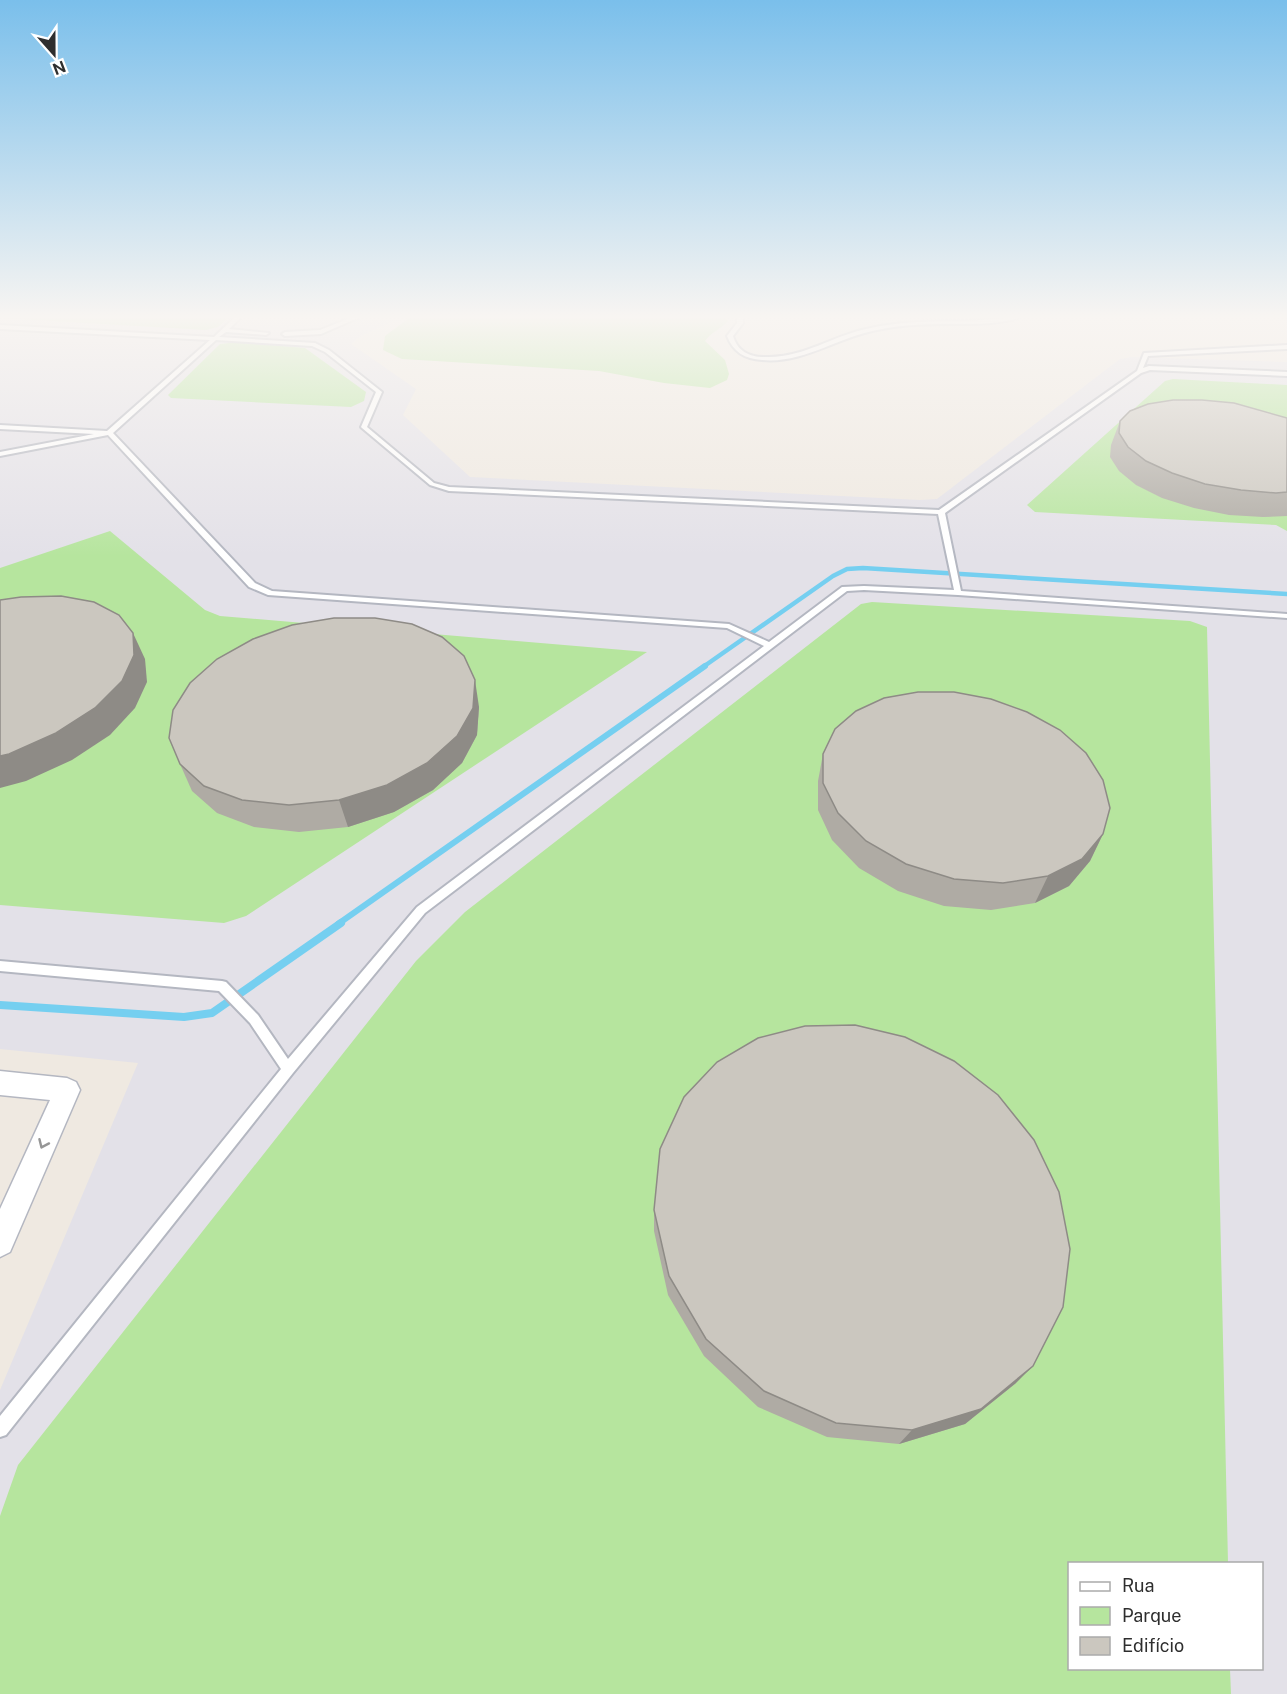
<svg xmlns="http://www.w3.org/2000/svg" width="1287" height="1694" viewBox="0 0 1287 1694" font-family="'Public Sans',sans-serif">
<rect width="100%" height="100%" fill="#efe9e1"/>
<path fill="#e3e1e8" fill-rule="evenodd" d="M0 318H400L361 336 351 344 416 389 403 415 470 477 920 500 937 499 1120 359 1133 357 1287 362V1694H0V1390L138 1063 0 1049ZM1070 1564H1262V1668H1070Z"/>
<g fill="#b6e59e">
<path d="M0 318H228L218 327 206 330Z"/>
<path d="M409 318H726L728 321C721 329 711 332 705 341L725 360 729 374 727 380 710 388 664 383 599 371 402 359 383 350 385 336Z"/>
<path d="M238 342 305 348 366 392 364 401 351 407 171 398 168 395 220 344Z"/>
<path d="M1173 379 1287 385V531L1276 525 1035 512 1027 505 1165 381Z"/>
<path d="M110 531 205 610 220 616 647 652 246 916 224 923 0 905V568Z"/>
<path d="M872 602 1190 621 1207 627 1228 1563 1070 1564V1668L1230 1669 1231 1694H0V1516L18 1465 416 961 465 912 861 604Z"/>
</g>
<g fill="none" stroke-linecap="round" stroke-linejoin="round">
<path stroke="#75cff0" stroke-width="4.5" d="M703 667 833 576 847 569 863 568 1287 594"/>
<path stroke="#75cff0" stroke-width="6" d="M338 924 705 666"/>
<path stroke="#75cff0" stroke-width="8" d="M0 1005 184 1017 212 1013 341 923"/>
<g stroke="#b4b7c1" stroke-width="4">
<g id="service">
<path d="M234 318H240L229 329 269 333 266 335 226 332 219 337 315 343 329 350 382 392 367 427 434 483 449 487 939 510 1137 371 1144 353 1287 345V349L1148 356 1143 368 1149 366 1287 372V376L1150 370 1141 373 945 513 961 591 1287 614V618L958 595 864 590 847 591 425 913 293 1073 6 1435 0 1437V1416L281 1069 250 1023 219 991 0 971V961L222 981 226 982 258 1015 288 1059 417 907 764 646 727 628 268 595 249 587 108 435 0 456V452L94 434 0 429V425L107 431 210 340 0 329V325L214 337ZM216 340 312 346 325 352 376 392 361 427 362 428 430 485 449 491 938 514 954 590 864 586 842 587 769 642 729 624 272 591 255 583 113 433Z"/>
<path d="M350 318H358L321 334 285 336 282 334 285 332 320 330Z"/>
<path d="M737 318H743V323L733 336C738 353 752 358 769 357 804 357 833 336 866 329 900 321 933 321 967 321 984 320 1001 318 1018 318 1000 324 978 324 959 324 931 324 904 324 877 330 838 337 803 364 762 360 745 359 733 352 727 336L737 323Z"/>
</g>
</g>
<g stroke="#b4b7c1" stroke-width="3">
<path id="minor" d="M0 1071 67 1078 76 1082 80 1090 10 1252 0 1257V1209L50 1100 0 1095Z"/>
</g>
<use href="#service" fill="#fff" fill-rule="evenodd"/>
<use href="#minor" fill="#fff" fill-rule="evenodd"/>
</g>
<g fill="#afaba4">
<path d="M1287 418V516L1263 517 1229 515 1194 508 1162 498 1136 485 1119 471 1110 457 1111 445 1120 421Z"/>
<path d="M479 707 477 735 462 763 433 790 394 812 348 827 299 832 254 827 217 813 192 791 180 764Z"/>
<path d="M823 754 1103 834 1090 861 1069 886 1035 903 991 910 944 906 898 891 859 868 832 840 818 810V781Z"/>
<path d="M654 1210 1016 1383 965 1424 899 1444 827 1437 758 1407 704 1356 668 1295 654 1231Z"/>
</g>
<g fill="#8e8b86">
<path d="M133 633 145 659 147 682 135 708 110 735 72 760 26 781 0 788V756Z"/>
<path d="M475 680 479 707 477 735 462 763 433 790 394 812 348 827 339 800Z"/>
<path d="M1103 834 1090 861 1069 886 1035 903 1048 876Z"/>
<path d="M1033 1366 1016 1383 965 1424 899 1444 912 1430Z"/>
</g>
<g fill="#cbc7bf" stroke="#8e8b86" stroke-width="1.5">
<path d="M1173 400H1202L1234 403 1287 418V492L1276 493 1241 490 1205 484 1172 473 1146 461 1128 447 1119 433 1120 421 1130 411 1148 404Z"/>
<path d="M61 596 94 602 119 615 133 633 134 655 122 681 95 708 56 733 9 754 0 756V600L21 597Z"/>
<path d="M334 618H375L412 624 442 637 464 656 475 680 473 708 457 736 427 763 387 785 339 800 289 805 242 800 204 786 180 764 169 738 173 710 190 683 217 659 253 639 292 625Z"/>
<path d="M918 692H954L991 699 1027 712 1060 730 1086 753 1103 780 1110 808 1103 834 1082 859 1048 876 1003 883 954 879 906 864 866 841 838 813 823 783V754L835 729 856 711 884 698Z"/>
<path d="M855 1025 905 1037 954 1061 998 1095 1034 1140 1059 1192 1070 1249 1063 1307 1033 1366 981 1409 912 1430 836 1423 764 1391 706 1339 669 1276 654 1210 660 1149 684 1097 717 1062 758 1038 805 1026Z"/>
</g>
<defs><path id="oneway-chevron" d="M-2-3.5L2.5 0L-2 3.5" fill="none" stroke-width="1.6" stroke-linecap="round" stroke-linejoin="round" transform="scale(1.5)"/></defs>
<use stroke="#969696" href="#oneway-chevron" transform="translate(43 1144) rotate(114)"/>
<linearGradient id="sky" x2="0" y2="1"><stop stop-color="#7abfeb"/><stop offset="0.57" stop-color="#f8f5f2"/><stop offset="1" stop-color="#f8f5f2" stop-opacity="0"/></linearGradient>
<rect width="1287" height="556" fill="url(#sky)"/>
<rect x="1068" y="1562" width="195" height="108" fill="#ffffff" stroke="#ababab" stroke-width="1.5"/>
<rect x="1080" y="1582" width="30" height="9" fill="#ffffff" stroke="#ababab" stroke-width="1.5"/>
<text x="1122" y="1592" font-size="18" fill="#2e2e2e">Rua</text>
<rect x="1080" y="1607" width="30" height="18" fill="#b6e59e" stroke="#ababab" stroke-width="1.5"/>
<text x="1122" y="1622" font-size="18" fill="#2e2e2e">Parque</text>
<rect x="1080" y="1637" width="30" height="18" fill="#cbc7bf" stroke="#ababab" stroke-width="1.5"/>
<text x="1122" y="1652" font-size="18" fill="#2e2e2e">Edifício</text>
<g transform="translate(54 54) rotate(159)" stroke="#ffffff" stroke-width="4.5" paint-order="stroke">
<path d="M0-4.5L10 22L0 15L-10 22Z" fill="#2e2e2e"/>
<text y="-9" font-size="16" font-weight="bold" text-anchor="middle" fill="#2e2e2e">N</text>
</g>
</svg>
